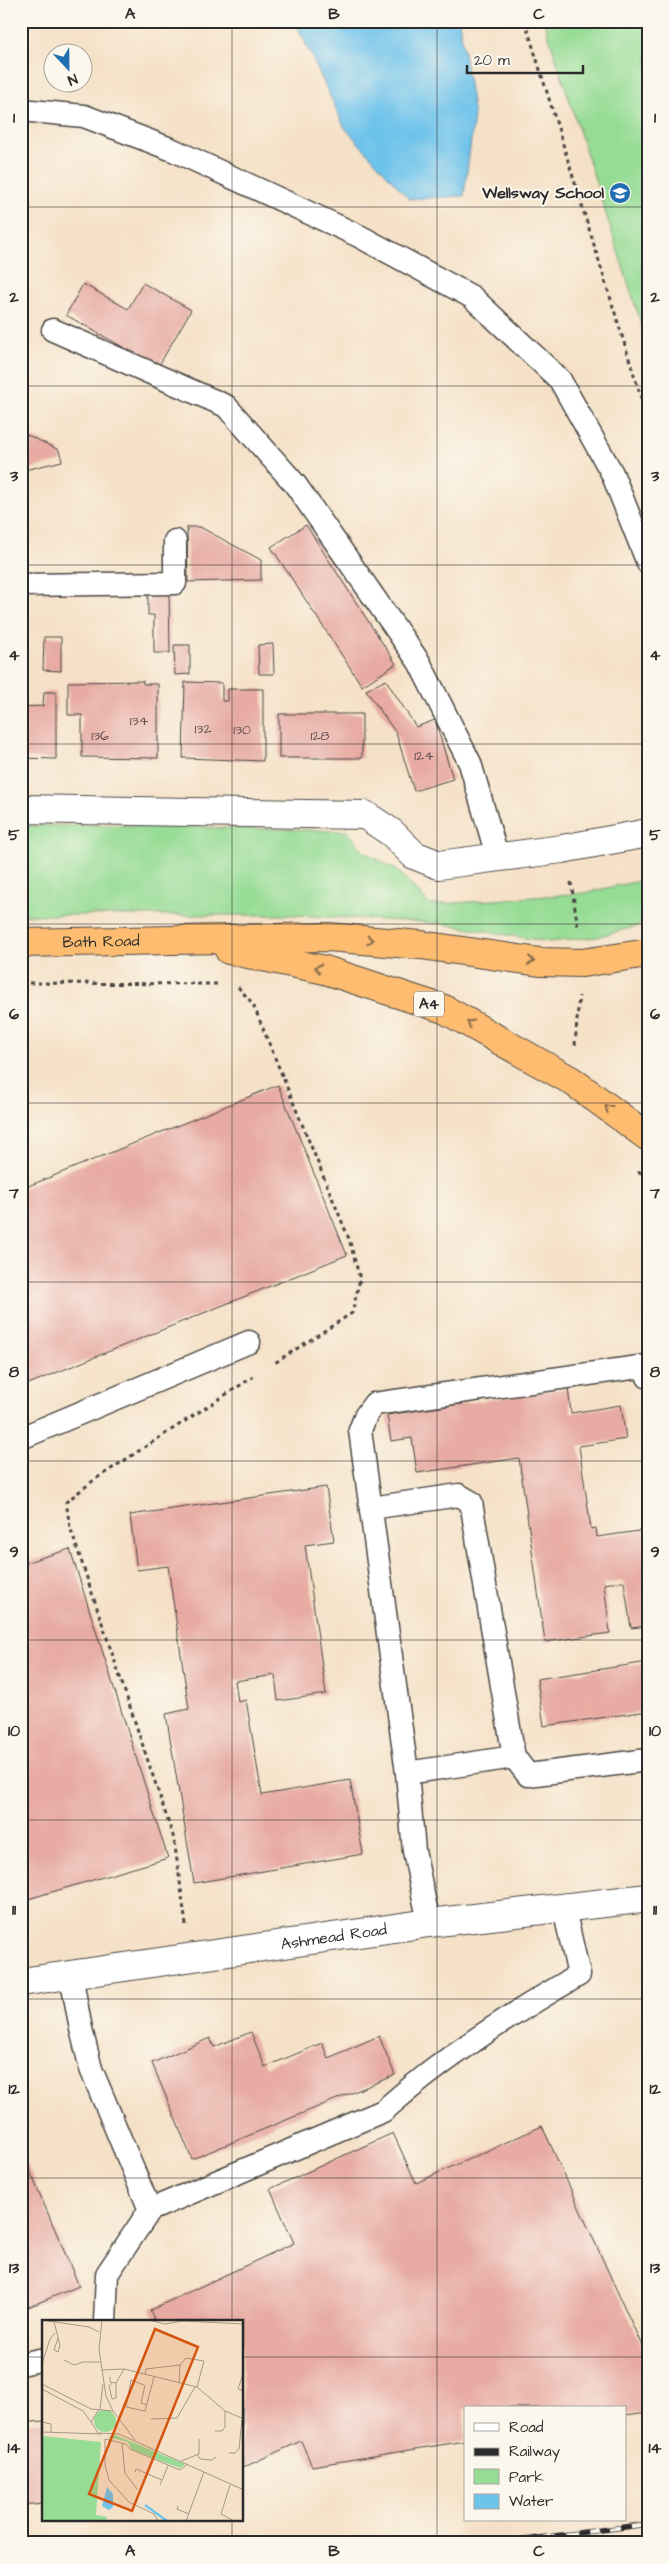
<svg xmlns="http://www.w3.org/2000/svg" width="669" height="2564" viewBox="0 0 669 2564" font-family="'Architects Daughter',sans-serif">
<rect width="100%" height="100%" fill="#fbf7ec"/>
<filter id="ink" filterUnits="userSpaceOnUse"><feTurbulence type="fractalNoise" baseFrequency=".02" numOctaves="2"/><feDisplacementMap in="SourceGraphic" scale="10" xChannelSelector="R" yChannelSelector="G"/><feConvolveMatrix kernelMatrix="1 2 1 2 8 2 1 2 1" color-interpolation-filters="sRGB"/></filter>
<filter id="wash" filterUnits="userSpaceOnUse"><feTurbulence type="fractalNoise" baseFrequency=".0096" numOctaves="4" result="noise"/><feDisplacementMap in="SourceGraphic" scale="20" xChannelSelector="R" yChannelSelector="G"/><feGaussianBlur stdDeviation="1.12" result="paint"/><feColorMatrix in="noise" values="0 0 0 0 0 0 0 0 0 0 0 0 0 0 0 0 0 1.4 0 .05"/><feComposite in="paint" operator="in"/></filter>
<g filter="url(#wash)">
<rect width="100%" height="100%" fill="#f5e1c7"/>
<g fill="#96dc95" stroke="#608460">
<path d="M544 21H648V345Z"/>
<path d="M115 825 348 831 363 851 398 871 430 905 584 893 648 879V923L597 937 549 942 438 923 294 915H21V826Z"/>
</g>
<path fill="#6ec3eb" stroke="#4c778b" d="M295 21H459L474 116 464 196 409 199 345 128Z"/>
<g id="blocks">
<g fill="#e7aba3">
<path d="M143 283 191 310 158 367 66 315 83 284 128 309Z"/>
<path d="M21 432 59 450 62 461 21 471Z"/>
<path d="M306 525 396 664 362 686 271 547Z"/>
<path d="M187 527H200L261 560V580L188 582Z"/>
<path d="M148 592H169L170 653H154V615H148Z"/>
<path d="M44 637H61V671L43 670Z"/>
<path d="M273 644 274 674H259L258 645Z"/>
<path d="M174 645H190V674L175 675Z"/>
<path d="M386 680 416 727 435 720 453 779 414 791 396 733 366 690Z"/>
<path d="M143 681V684H158V758L82 757V715H68V682Z"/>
<path d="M185 682 222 683V701H228V689H263V761L183 758Z"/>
<path d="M44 692H56V759L21 758V707L43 706Z"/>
<rect x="279" y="714" width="83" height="44"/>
<path d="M278 1085 347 1255 21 1387V1189Z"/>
<path d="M568 1388 571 1413 621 1405 626 1439 579 1446 591 1529 596 1528 597 1537 646 1530 648 1626 631 1628 624 1581 604 1584 610 1633 545 1642 519 1458 417 1473 412 1438 391 1441 387 1415Z"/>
<path d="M326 1487 334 1541 305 1545 326 1694 278 1701 275 1675 235 1681 238 1702 246 1700 262 1795 350 1780 363 1854 194 1883 166 1714 189 1709 168 1566 137 1570 130 1515Z"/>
<path d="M70 1549 168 1858 21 1901V1564Z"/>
<path d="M648 1662V1711L544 1726 537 1679Z"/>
<path d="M251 2032 265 2067 322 2043 328 2058 379 2036 395 2075 192 2159 152 2063 210 2038 214 2047Z"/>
<path d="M542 2126 648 2359V2412L625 2415V2408H465V2441L312 2466 301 2441 242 2468V2322H155L150 2310 294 2243 270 2189 393 2133 416 2183Z"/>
<path d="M21 2150 79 2286 21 2310Z"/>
<path d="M44 2421V2503L21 2505V2423Z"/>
</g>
</g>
</g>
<g filter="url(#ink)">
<use href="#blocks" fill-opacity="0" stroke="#494642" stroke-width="1"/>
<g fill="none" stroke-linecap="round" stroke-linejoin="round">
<g stroke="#494642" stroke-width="25">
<g id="lane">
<path d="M21 110 84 116 173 150 359 236 472 297 560 380 612 473 648 563"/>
<path d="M53 330 226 406 295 484 419 662 470 763 498 859"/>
<path d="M21 585 175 583V541"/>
<path d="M21 1438 249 1342"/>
<path d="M371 1508 459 1495 471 1502 514 1757 407 1773"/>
<path d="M514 1757 528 1775 648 1760"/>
<path d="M429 1923 414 1851 407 1773 360 1430 366 1415 374 1404 646 1366 648 1377"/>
<path d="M71 1975 81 2029 91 2069 150 2210 383 2111C443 2058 510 2015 579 1975L564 1909"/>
<path d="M105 2322 107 2274 150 2210"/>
<path d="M21 2364 44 2359"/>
</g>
</g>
<g stroke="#494642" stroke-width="30">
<g id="street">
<path d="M21 809 365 815 392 833 414 855 439 865 562 849 648 833"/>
<path id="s1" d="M21 1982 429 1923 648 1898"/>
</g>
</g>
<g stroke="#494642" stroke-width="30">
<g id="highway">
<path id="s2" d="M21 943 328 937 421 945 540 962 582 963 648 953"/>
<path d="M229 950 325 970 444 1009 572 1081 648 1137"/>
</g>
</g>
<g stroke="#494642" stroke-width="3" stroke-dasharray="4 4" stroke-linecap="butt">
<path d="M525 21 648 420"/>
<path d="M571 882 578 928"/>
<path d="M21 983 218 984"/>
<path d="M238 987 253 1004 349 1239 360 1279 352 1313 273 1364"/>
<path d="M575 1045 579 996"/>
<path d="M638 1171 648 1178"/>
<path d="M186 1925 174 1839 70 1527 66 1502 94 1480 253 1377"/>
</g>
<use href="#lane" stroke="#fff" stroke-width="22"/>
<use href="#street" stroke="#fff" stroke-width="28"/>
<use href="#highway" stroke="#fdbc70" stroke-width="28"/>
<g stroke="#2b2b2b" stroke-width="5.5">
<path id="rail" d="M500 2543 648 2524"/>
</g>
<use href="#rail" stroke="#fbf7ec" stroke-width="4" stroke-dasharray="11" stroke-linecap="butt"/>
</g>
<defs><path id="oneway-chevron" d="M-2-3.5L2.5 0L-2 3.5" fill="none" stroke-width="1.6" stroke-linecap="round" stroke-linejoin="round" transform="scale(1.25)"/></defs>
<g stroke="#8a6c4a">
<use href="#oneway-chevron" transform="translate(370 940) rotate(5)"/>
<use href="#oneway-chevron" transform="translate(531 961) rotate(8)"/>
<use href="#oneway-chevron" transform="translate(318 968) rotate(-168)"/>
<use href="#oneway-chevron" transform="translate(470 1023) rotate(-150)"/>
<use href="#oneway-chevron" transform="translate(608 1108) rotate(-144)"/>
</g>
</g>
<path fill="none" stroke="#2b2b2b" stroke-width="1" stroke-opacity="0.55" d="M232 21V2322M437 21V2543M21 207H648M21 386H648M21 565H648M21 744H648M21 924H648M21 1103H648M21 1282H648M21 1461H648M21 1640H648M21 1820H648M21 1999H648M21 2178H648M21 2357H44M242 2357H648M232 2520V2543"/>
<defs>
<g id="school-disc" transform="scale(1.125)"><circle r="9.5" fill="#1f6fb2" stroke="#fbf7ec"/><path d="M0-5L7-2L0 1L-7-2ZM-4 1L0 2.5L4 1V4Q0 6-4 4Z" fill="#fff"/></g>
</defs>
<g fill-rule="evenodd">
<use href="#school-disc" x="620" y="193"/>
</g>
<g text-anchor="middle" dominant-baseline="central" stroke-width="4" stroke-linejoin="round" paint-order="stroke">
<g font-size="14" fill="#5a4b49">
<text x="139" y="721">134</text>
<text x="203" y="729">132</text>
<text x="242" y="730">130</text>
<text x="100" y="736">136</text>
<text x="320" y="736">128</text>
<text x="424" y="756">124</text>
</g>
<rect fill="#fbf7ec" stroke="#696865" stroke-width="1" x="414" y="991.5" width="30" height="25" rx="4"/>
<g font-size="15" font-weight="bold" fill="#2b2b2b">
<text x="429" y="1004">A4</text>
</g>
<g font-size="16" font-weight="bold" fill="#2b2b2b" stroke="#fbf7ec" text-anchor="end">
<text x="604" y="193">Wellsway School</text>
</g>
<g font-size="16" fill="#2b2b2b" stroke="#fbf7ec">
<text stroke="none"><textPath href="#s2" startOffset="80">Bath Road</textPath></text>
<text stroke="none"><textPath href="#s1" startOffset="316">Ashmead Road</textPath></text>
</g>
</g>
<g transform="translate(42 2320)">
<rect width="201" height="201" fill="#f5e1c7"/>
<path d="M52 101a11 11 0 1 1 22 0a11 11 0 1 1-22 0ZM73 115 143 144 139 148 124 143 89 129 86 122 65 117ZM0 116 59 122 54 195 65 197 64 201H0Z" fill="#96dc95"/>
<path d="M65 167 71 174V187L67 190 60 186Z" fill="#6ec3eb"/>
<path fill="none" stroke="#6ec3eb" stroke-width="2.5" d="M103 185 125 201"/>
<path fill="none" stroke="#a49889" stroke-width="1" d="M0 0 47 7 57 12M60 0 57 29 64 76 71 91M107 0 123 4 141 1 202 4M12 2 18 25 16 32 12 30 16 18M22 40 32 45 41 42H58M0 44 8 19 13 13M138 45 144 38 162 41 155 67M60 50 82 49 155 67 183 91 202 99M202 51 196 69 202 71M103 54 104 49 138 45 137 63M68 57V62L74 63 82 49M70 63 67 66 70 79 74 78V63M0 64 49 89 71 91 93 120M102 65 89 60 84 87 103 91 112 57M103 65 99 83 105 85M0 69 41 91 49 102M57 89 49 102 56 113 77 114 202 170M58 89 61 64M109 99 135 98 153 67M0 102 9 104V112M173 111H180L183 107V91M0 112 60 114M63 119V145L67 160 87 182 112 194 116 201M63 119 84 124 88 129 138 150 146 144M80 123 83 153 95 169M187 133H193L197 129 200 99M155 134 158 139 170 140 174 137M139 141 157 134V119M93 152 94 149 120 160M118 165 126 146M188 165 179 194 192 201M136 186 135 189 147 194M144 201 162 152"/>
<path fill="#d5540f" fill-opacity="0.15" stroke="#d5540f" stroke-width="2.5" d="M113 9 156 27 90 191 47 174Z"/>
<rect width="201" height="201" fill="none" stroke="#2b2b2b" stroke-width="2.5"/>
</g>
<rect width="669" height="2564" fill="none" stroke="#fbf7ec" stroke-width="55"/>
<rect x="464" y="2406" width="162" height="115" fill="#fbf7ec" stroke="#a8a59f"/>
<rect x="474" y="2423" width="25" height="8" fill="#ffffff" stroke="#a8a59f"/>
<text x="509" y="2432" font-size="15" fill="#2b2b2b">Road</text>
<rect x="474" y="2448" width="25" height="8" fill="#2b2b2b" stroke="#a8a59f"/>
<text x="509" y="2456" font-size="15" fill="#2b2b2b">Railway</text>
<rect x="474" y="2469" width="25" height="15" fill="#96dc95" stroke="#a8a59f"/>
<text x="509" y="2482" font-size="15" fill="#2b2b2b">Park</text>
<rect x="474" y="2494" width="25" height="15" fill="#6ec3eb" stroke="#a8a59f"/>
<text x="509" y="2506" font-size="15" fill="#2b2b2b">Water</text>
<g transform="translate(68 68) rotate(158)"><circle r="24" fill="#fbf7ec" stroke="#a8a59f"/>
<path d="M0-4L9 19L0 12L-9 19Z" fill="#1f6fb2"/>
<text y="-8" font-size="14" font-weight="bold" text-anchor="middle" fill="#2b2b2b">N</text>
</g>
<path d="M467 65v8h116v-8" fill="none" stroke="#2b2b2b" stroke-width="2.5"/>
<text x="474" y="65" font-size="15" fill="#2b2b2b" stroke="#fbf7ec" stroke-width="4" paint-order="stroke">20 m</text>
<rect x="28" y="28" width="614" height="2508" fill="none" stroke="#2b2b2b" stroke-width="2"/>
<g font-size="16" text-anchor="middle" font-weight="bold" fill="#2b2b2b">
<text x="130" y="19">A</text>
<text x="334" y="19">B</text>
<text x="539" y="19">C</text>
<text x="14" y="123">1</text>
<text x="655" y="123">1</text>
<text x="14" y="302">2</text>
<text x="655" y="302">2</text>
<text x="14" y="481">3</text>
<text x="655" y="481">3</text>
<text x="14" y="660">4</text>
<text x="655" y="660">4</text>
<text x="14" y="840">5</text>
<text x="655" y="840">5</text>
<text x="14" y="1019">6</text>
<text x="655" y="1019">6</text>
<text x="14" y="1198">7</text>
<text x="655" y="1198">7</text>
<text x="14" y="1377">8</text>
<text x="655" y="1377">8</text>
<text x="14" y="1557">9</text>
<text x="655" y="1557">9</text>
<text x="14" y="1736">10</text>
<text x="655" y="1736">10</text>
<text x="14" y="1915">11</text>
<text x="655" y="1915">11</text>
<text x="14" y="2094">12</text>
<text x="655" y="2094">12</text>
<text x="14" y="2273">13</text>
<text x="655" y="2273">13</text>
<text x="14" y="2453">14</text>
<text x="655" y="2453">14</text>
<text x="130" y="2556">A</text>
<text x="334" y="2556">B</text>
<text x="539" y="2556">C</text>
</g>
</svg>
